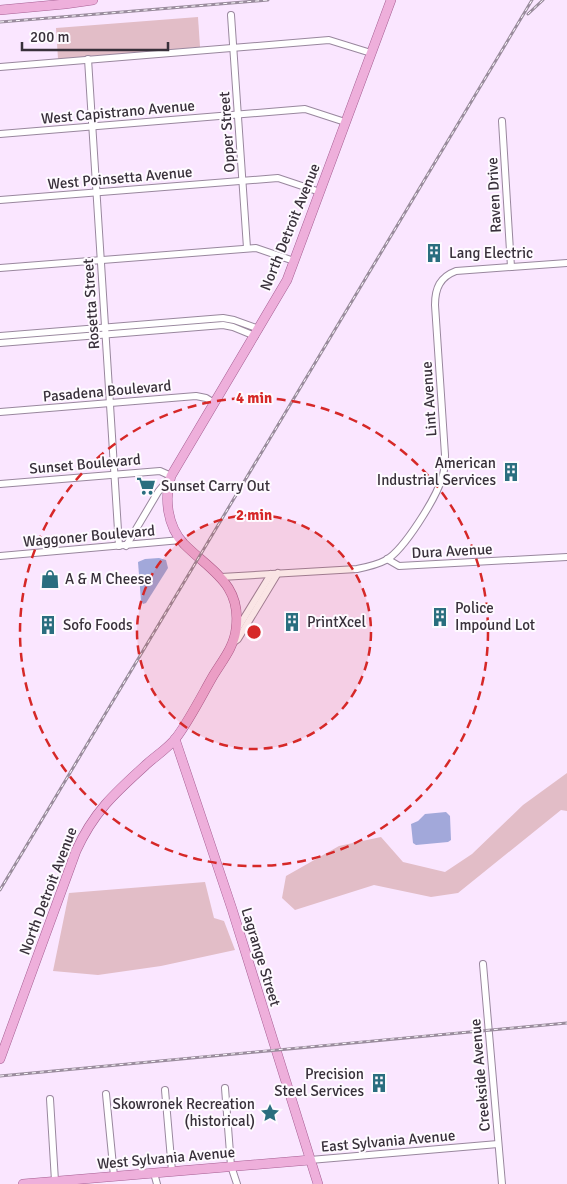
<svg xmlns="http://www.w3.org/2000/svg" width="567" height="1184" viewBox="0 0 567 1184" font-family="Signika,sans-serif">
<rect width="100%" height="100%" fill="#fae6ff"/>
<g fill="#e2bdc7">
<path d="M198 17 200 47 58 59 56 28Z"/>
<path d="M567 773V811L561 810 458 893 431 897 374 885 295 910 282 898 286 876 339 846 381 837 403 862 445 872 472 854 523 805Z"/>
<path d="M205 882 214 918 224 921 235 950 161 966 98 975 53 971 69 893Z"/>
</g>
<g fill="#a2a8da">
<path d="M159 558 166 560 168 568 146 603 143 604 141 601 138 562 145 559Z"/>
<path d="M446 812 450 816 451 840 448 842 416 845 413 843 411 824 418 821 425 814Z"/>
</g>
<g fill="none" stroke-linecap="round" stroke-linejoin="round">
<g stroke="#99879e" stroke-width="8">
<g id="minor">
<path d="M231 15 247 248"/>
<path d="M88 59 119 546"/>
<path d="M0 67 329 40 371 53"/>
<path d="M502 121 511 267"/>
<path d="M0 134 305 109 345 122"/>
<path d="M0 200 278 178 320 192"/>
<path d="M0 268 256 248 294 261"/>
<path d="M0 336 223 318 234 320 259 329"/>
<path d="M0 343 223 325 233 327 255 336"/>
<path d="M0 412 196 396 206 398 214 403"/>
<path d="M0 484 160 471 171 476 158 492 126 546"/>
<path d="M0 556 181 540"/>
<path d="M387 559 399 566 567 557"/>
<path d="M221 577 357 569C367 567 377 565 386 560 404 550 436 498 442 478 445 470 445 463 445 455L435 305C435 288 440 277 456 271L567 263"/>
<path d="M236 631 271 574"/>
<path d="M234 642 238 639 278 573"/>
<path d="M483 964 502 1184"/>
<path d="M225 1088 231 1166 237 1184"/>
<path d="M165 1090 172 1171"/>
<path d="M106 1094 114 1176"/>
<path d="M50 1099 55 1181"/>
<path d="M310 1160 498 1144"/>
<path d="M154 1173 157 1184"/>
</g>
</g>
<g stroke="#a65f93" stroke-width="10">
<g id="major">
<path d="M0 10 65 4 93 0"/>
<path d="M175 739 232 909 318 1184"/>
<path d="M0 1059 76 851C94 811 116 792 148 763 157 755 168 748 176 738 189 721 202 695 213 676 222 661 234 647 236 629 242 584 211 571 184 544 167 526 164 498 171 476L287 280 391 0"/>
<path d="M23 1184 310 1160"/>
</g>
</g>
<use href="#minor" stroke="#fff" stroke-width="6"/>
<use href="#major" stroke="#eeafdb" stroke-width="9"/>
<g stroke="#9a8c9d" stroke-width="3">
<g id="rail">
<path d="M528 14 543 0"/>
<path d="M0 22 268 0"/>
<path d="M0 890 532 0"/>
<path d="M0 1076C189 1058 378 1040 567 1023"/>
</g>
</g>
<use href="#rail" stroke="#fefaff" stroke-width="1" stroke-dasharray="4" stroke-linecap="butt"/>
</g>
<circle cx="254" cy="632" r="117" fill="#d62828" fill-opacity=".12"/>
<g fill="none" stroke="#d62828" stroke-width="2.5" stroke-dasharray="9 6">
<circle cx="254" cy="632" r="117"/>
<circle cx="254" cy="632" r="234"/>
</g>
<defs>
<g id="building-bare" transform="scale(1.5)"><path d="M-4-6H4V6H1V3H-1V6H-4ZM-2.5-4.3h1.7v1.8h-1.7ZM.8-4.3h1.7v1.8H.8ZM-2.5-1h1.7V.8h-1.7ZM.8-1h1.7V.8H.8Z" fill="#2a6e7f" stroke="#fefaff" stroke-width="2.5" paint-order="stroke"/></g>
<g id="supermarket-bare" transform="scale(1.5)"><path d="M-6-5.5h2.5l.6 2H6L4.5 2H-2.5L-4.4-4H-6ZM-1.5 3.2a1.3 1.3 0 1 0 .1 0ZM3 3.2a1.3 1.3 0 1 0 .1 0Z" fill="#2a6e7f" stroke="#fefaff" stroke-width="2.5" paint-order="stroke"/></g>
<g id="shop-bare" transform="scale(1.5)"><path d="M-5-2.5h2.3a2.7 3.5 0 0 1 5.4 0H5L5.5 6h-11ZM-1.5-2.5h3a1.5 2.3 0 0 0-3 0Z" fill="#2a6e7f" stroke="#fefaff" stroke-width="2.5" paint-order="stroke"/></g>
<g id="sight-bare" transform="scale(1.5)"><path d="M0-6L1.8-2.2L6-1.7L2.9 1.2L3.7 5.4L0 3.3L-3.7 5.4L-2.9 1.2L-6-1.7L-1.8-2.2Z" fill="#2a6e7f" stroke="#fefaff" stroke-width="2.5" paint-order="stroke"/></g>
</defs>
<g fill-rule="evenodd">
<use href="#building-bare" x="434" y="253"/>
<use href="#building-bare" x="511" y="472"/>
<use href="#supermarket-bare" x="146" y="486"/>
<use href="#shop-bare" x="50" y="579"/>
<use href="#building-bare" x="440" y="617"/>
<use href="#building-bare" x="292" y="622"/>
<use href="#building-bare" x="48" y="625"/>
<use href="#building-bare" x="379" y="1083"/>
<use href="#sight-bare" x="270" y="1113"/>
</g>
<g text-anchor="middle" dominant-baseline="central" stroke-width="4" stroke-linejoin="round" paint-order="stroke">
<g font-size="15" fill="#38303a" stroke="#fefaff">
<text transform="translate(118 112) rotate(-5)">West Capistrano Avenue</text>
<text transform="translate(227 132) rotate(-94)">Opper Street</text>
<text transform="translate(120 178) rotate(-5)">West Poinsetta Avenue</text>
<text transform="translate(494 195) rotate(-93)">Raven Drive</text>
<text transform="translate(290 227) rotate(-68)">North Detroit Avenue</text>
<text transform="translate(91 304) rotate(-94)">Rosetta Street</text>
<text transform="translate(107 391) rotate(-5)">Pasadena Boulevard</text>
<text transform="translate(429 399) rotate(-94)">Lint Avenue</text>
<text transform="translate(85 464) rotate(-5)">Sunset Boulevard</text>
<text transform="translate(89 536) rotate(-5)">Waggoner Boulevard</text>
<text transform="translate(452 551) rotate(-3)">Dura Avenue</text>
<text transform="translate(48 891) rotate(-69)">North Detroit Avenue</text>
<text transform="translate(261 957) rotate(73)">Lagrange Street</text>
<text transform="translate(480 1075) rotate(-95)">Creekside Avenue</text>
<text transform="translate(388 1141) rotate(-5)">East Sylvania Avenue</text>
<text transform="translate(166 1158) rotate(-5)">West Sylvania Avenue</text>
</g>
<g font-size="15" fill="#38303a" stroke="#fefaff" text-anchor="start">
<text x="449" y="253">Lang Electric</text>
<text x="496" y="463" text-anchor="end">American<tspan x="496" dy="17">Industrial Services</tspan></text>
<text x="161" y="486">Sunset Carry Out</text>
<text x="65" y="579">A &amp; M Cheese</text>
<text x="455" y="608">Police<tspan x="455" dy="17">Impound Lot</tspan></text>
<text x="307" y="622">PrintXcel</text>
<text x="63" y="625">Sofo Foods</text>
<text x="364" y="1074" text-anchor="end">Precision<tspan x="364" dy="17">Steel Services</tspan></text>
<text x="255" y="1104" text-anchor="end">Skowronek Recreation<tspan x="255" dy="17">(historical)</tspan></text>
</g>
</g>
<circle cx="254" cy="632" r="8" fill="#d62828" stroke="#fefaff" stroke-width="2.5"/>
<g font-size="15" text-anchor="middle" font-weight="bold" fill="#d62828" stroke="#fefaff" stroke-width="4" stroke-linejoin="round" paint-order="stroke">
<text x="254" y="403">4 min</text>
<text x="254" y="520">2 min</text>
</g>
<path d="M22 42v8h146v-8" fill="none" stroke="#38303a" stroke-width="2.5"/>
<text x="30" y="42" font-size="15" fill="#38303a" stroke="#fefaff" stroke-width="4" paint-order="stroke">200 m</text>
</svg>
